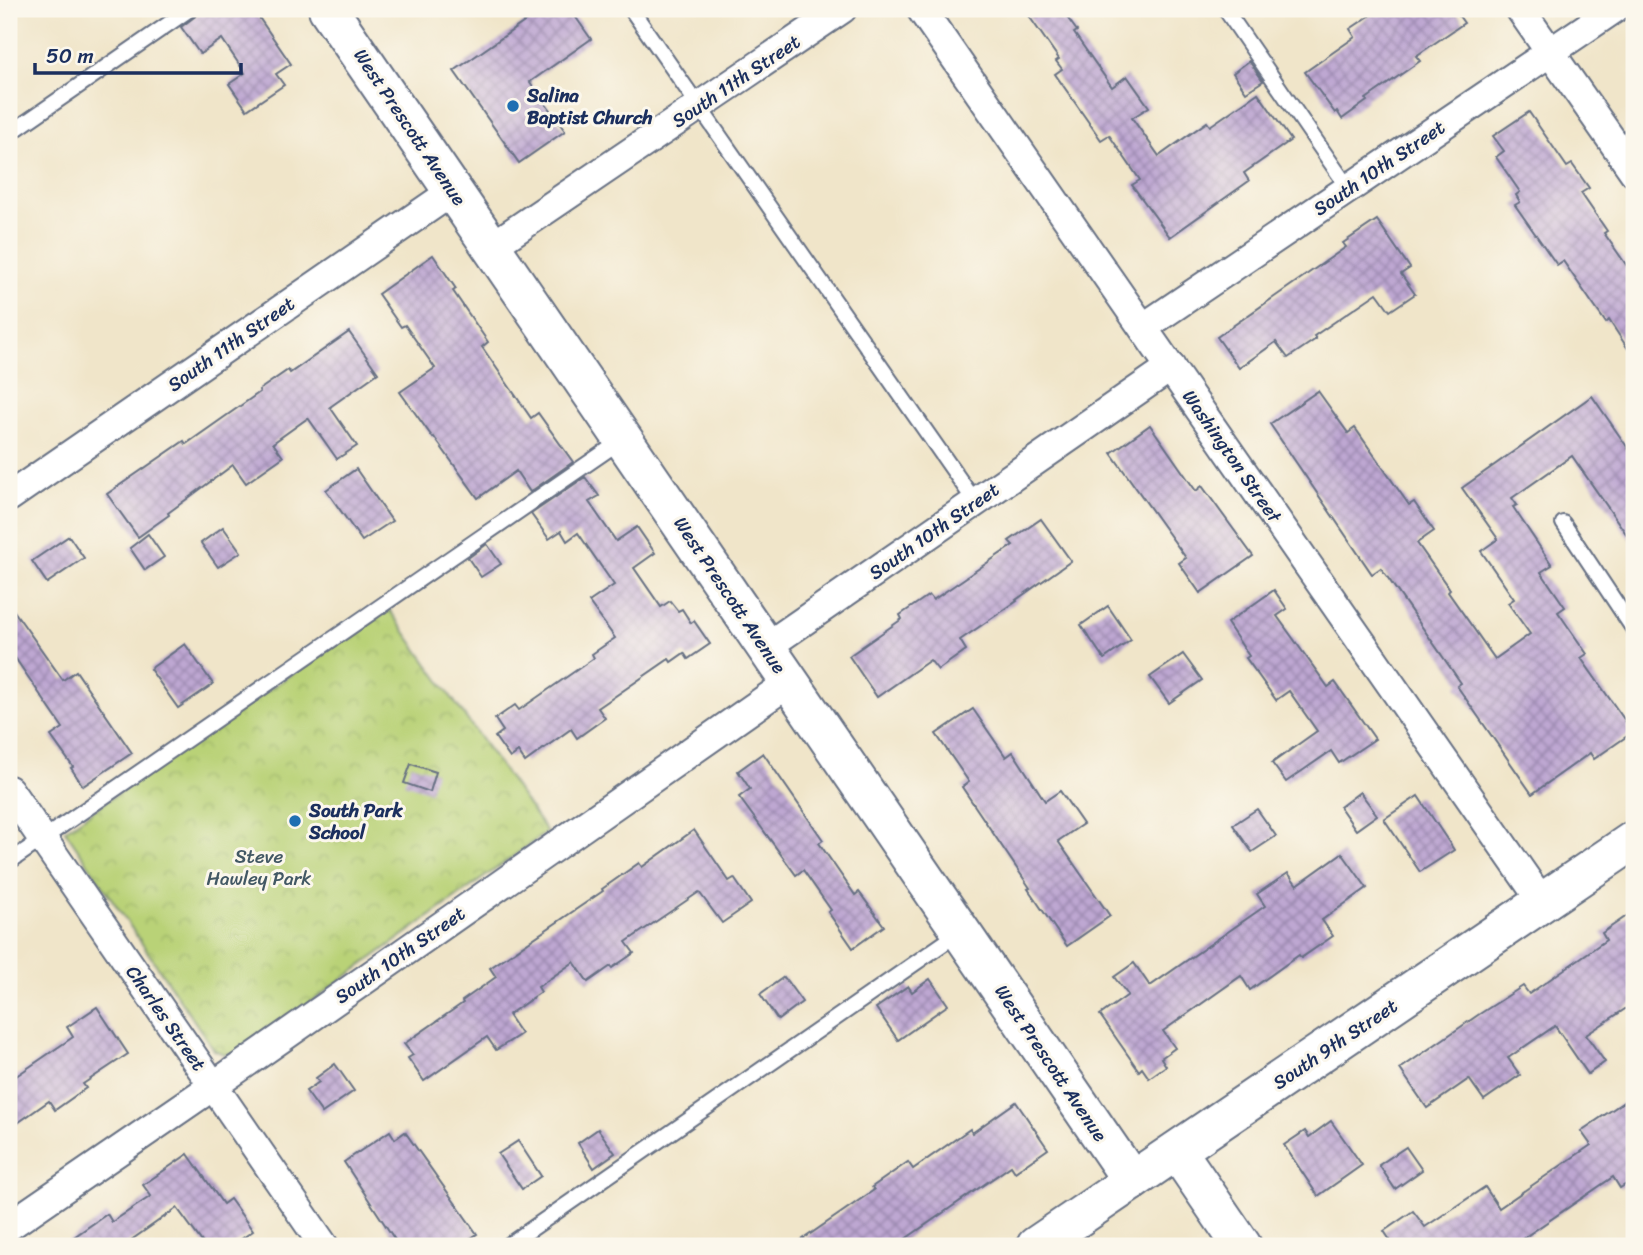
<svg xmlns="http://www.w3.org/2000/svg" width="1643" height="1255" viewBox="0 0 1643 1255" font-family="Sriracha,sans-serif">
<defs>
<pattern id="park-crowns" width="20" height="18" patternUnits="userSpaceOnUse" patternTransform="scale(1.75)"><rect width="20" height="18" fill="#b9d277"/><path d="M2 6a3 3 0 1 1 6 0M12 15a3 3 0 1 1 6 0" fill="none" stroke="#9eb569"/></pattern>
<pattern id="building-cross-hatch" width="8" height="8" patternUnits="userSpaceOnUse" patternTransform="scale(1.75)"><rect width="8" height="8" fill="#bea7d2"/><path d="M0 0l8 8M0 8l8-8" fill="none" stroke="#9a88ae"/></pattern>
</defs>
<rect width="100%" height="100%" fill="#fbf7ec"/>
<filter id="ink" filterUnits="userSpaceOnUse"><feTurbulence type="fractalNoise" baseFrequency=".0143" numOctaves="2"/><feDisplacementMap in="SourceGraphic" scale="14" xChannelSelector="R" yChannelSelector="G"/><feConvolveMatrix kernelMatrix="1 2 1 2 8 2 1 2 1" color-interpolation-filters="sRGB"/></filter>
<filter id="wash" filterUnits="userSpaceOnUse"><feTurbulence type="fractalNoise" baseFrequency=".00686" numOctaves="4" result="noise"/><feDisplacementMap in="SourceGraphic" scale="28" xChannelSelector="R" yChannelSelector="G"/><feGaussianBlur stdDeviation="1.57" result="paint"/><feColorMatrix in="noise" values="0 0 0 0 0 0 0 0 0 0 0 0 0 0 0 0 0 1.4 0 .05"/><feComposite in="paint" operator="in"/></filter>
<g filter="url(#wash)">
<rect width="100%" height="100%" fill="#f0e5c9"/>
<path fill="url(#park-crowns)" stroke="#6a806a" stroke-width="2" d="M388 608 547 832 240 1053 224 1054 214 1050 65 830Z"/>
<g id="blocks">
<g fill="url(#building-cross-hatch)">
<path d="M205 9H253L291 64 276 74 284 85 247 110 229 84 245 73 222 39 200 54 181 27Z"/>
<path d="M543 9H570L591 39 530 82 565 131 519 163 454 71Z"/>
<path d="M1024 9H1061L1077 31 1074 33 1112 87 1127 76 1149 107 1132 118 1159 156 1207 122 1210 126 1258 93 1291 140 1244 173 1249 181 1170 237 1132 185 1140 180 1109 135 1101 140 1055 74 1062 69 1056 61 1059 59Z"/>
<path d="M1380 9H1454L1464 23 1416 56 1420 61 1366 99 1367 101 1342 119 1337 111 1335 113 1305 72 1355 37 1350 29Z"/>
<path d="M1249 61 1263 81 1246 92 1233 73Z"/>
<path d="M1529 112 1567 167 1572 164 1589 188 1581 193 1607 231 1604 233 1634 276V358L1609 320 1606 323 1563 261 1557 265 1515 205 1520 202 1516 195 1520 192 1496 157 1504 151 1493 136Z"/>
<path d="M1377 220 1410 268 1401 274 1415 294 1390 311 1377 293 1314 336 1316 339 1288 358 1276 342 1239 368 1217 337 1346 247 1343 243Z"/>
<path d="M433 255 456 289 453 291 488 342 482 347 531 418 538 413 573 462 530 492 516 471 478 498 434 437 433 438 400 392 435 368 405 325 401 327 378 294Z"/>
<path d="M349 332 378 373 330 407 357 446 337 459 308 418 273 443 283 457 246 483 233 465 168 513 169 515 138 537 107 494 184 441 186 444 260 392 259 390 288 370 290 373Z"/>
<path d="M1318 391 1348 433 1355 428 1409 505 1414 502 1434 531 1417 543 1450 590 1448 592 1495 659 1530 634 1508 603 1514 599 1481 551 1498 539 1462 488 1592 396 1634 457V545L1572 456 1512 498 1517 505 1513 507 1552 565 1541 572 1565 607 1558 612 1587 654 1581 658 1633 732 1594 759 1590 753 1532 794 1457 686 1461 683 1381 568 1372 574 1270 424Z"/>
<path d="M1150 425 1196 491 1202 486 1253 556 1200 593 1179 563 1186 558 1111 453Z"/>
<path d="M356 469 392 521 362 541 326 490Z"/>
<path d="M585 477 599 496 589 502 616 541 637 527 655 553 634 568 661 607 670 601 678 611 682 609 691 623 694 621 710 644 688 659 684 653 671 662 669 659 598 708 605 718 577 738 571 729 525 762 518 752 510 758 495 737 503 731 495 719 515 705 519 710 594 658 592 654 615 638 589 602 614 585 578 533 567 541 561 531 549 539 531 514Z"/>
<path d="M1041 519 1071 561 1016 600 1017 601 960 640 966 650 938 670 930 660 877 697 849 656 902 619 900 615 929 595 933 600 1013 545 1009 541Z"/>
<path d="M223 527 241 552 218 567 201 543Z"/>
<path d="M148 534 164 557 145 570 130 548Z"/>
<path d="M69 536 84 558 47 583 32 561Z"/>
<path d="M487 544 501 564 481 577 468 558Z"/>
<path d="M1274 590 1287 609 1277 616 1328 687 1335 682 1375 739 1339 763 1331 751 1286 782 1272 763 1317 731 1289 691 1276 700 1246 658 1249 656 1227 623Z"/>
<path d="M9 604 63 680 76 671 132 753 83 786 71 768 73 767 51 736 63 728 9 649Z"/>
<path d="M1108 606 1131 640 1104 659 1081 625Z"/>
<path d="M185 644 213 684 178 708 150 669Z"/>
<path d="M1183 654 1202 680 1169 703 1150 677Z"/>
<path d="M973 709 1006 757 1013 752 1045 801 1060 791 1083 824 1058 841 1110 916 1067 946 1028 889 1030 888 962 787 969 782 936 734Z"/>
<path d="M763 753 823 840 819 843 855 895 859 892 884 926 853 948 828 912 831 910 803 870 796 875 739 797 750 789 738 771Z"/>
<path d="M411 764 436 772 430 792 404 783Z"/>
<path d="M1360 792 1377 815 1356 830 1340 807Z"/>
<path d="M1418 796 1454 850 1420 872 1384 819Z"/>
<path d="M1257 809 1276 836 1252 852 1233 825Z"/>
<path d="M694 830 729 881 734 878 751 903 722 923 699 892 626 942 634 953 612 968 611 966 588 982 574 962 538 987 541 992 508 1015 521 1034 496 1050 487 1037 424 1081 408 1058 413 1055 404 1044 463 1003 462 1001 496 977 490 968 603 891 602 889 639 863 642 867Z"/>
<path d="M1342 853 1367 888 1322 920 1333 936 1301 958 1299 955 1250 990 1241 976 1163 1031 1175 1048 1161 1058 1166 1066 1149 1078 1142 1068 1139 1071 1100 1015 1128 995 1114 977 1134 963 1150 986 1265 906 1257 894 1288 873 1297 885Z"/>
<path d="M1634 911V1003L1586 1035 1605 1062 1588 1074 1555 1026 1508 1058 1520 1075 1484 1100 1469 1079 1427 1108 1400 1069 1478 1015 1523 986 1529 994 1606 940 1602 933Z"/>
<path d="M784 977 802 1002 778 1020 760 994Z"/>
<path d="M930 979 948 1005 898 1040 876 1008 908 986 912 992Z"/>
<path d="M97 1007 128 1054 83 1084 86 1088 55 1110 49 1101 9 1129V1081L73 1037 67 1027Z"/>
<path d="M335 1064 354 1091 322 1113 306 1091 319 1082 316 1078Z"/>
<path d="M1634 1095V1179L1620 1188 1613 1177 1512 1246H1394L1384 1231 1413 1211 1425 1227 1485 1187 1499 1208 1591 1145 1581 1131Z"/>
<path d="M1016 1102 1048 1149 1015 1172 1011 1166 895 1246H793L874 1190 872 1187 908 1162 913 1169 970 1129 972 1133Z"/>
<path d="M1331 1121 1362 1165 1318 1196 1284 1145 1305 1131 1309 1137Z"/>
<path d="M598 1129 615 1153 594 1168 578 1143Z"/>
<path d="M390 1131 395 1139 405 1132 477 1234 459 1246H399L344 1162Z"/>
<path d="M518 1141 541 1176 522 1189 498 1154Z"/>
<path d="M1406 1147 1422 1170 1395 1189 1379 1165Z"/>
<path d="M188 1154 223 1204 230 1199 253 1231 231 1246H205L177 1208 127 1243 129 1246H61L107 1214 112 1222 151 1196 143 1185Z"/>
</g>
</g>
</g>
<g filter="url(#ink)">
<use href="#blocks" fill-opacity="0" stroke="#666f83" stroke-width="2"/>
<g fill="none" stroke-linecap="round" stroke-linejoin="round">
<g stroke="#666f83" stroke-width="18">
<g id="lane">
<path d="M631 9 976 503"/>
<path d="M1225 9 1349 189"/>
<path d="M9 134 190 9"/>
<path d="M1563 523 1634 630"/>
<path d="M9 862 622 440"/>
<path d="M507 1246 960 932"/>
</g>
</g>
<g stroke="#666f83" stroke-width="32">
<g id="street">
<path d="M921 9 1543 903"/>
<path d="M1520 9 1634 172"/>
<path d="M491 247 842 9"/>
<path d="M1144 327 1614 9"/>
<path d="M9 497 453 191"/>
<path d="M766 647 1171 367"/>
<path d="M9 790 324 1246"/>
<path d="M9 1226 213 1086 790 682"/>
</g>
</g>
<g stroke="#666f83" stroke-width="42">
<g id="secondary">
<path d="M328 9 1132 1181"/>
<path d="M1177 1151 1242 1246"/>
</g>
</g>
<g stroke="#666f83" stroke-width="42">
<path id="primary" d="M1036 1246 1634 840"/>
</g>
<use href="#lane" stroke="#fff" stroke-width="14"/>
<use href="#street" stroke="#fff" stroke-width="28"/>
<use href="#secondary" stroke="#fff" stroke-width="38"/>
<use href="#primary" stroke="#fff" stroke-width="38"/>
</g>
</g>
<g fill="#1f6fb2" stroke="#fbf7ec" stroke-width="2.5">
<circle cx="513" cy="106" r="7"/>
<circle cx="295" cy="821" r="7"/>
</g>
<g text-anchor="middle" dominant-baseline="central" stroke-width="6" stroke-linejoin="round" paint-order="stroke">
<g font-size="19" fill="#1b2f5e" stroke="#fbf7ec">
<text transform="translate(736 81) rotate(-34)">South 11th Street</text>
<text transform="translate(410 127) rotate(56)">West Prescott Avenue</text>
<text transform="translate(1379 168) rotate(-34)">South 10th Street</text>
<text transform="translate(231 344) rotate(-35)">South 11th Street</text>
<text transform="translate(1232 456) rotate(55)">Washington Street</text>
<text transform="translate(934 531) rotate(-35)">South 10th Street</text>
<text transform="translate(730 595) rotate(56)">West Prescott Avenue</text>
<text transform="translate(400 955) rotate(-35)">South 10th Street</text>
<text transform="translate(166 1018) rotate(55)">Charles Street</text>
<text transform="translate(1335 1044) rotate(-34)">South 9th Street</text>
<text transform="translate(1051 1063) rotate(56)">West Prescott Avenue</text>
</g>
<g font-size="19" font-weight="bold" fill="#1b2f5e" stroke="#fbf7ec" text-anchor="start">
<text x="527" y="95">Salina<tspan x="527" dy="22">Baptist Church</tspan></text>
<text x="309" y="810">South Park<tspan x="309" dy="22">School</tspan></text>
</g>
<g font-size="19" fill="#425864" stroke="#fbf7ec">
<text x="259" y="856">Steve<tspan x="259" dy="22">Hawley Park</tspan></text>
</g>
</g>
<rect width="1643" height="1255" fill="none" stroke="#fbf7ec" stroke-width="35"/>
<path d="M35 63v10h206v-10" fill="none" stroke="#1b2f5e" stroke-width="3.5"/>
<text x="46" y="63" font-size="21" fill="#1b2f5e" stroke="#fbf7ec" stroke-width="5" paint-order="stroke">50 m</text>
</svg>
